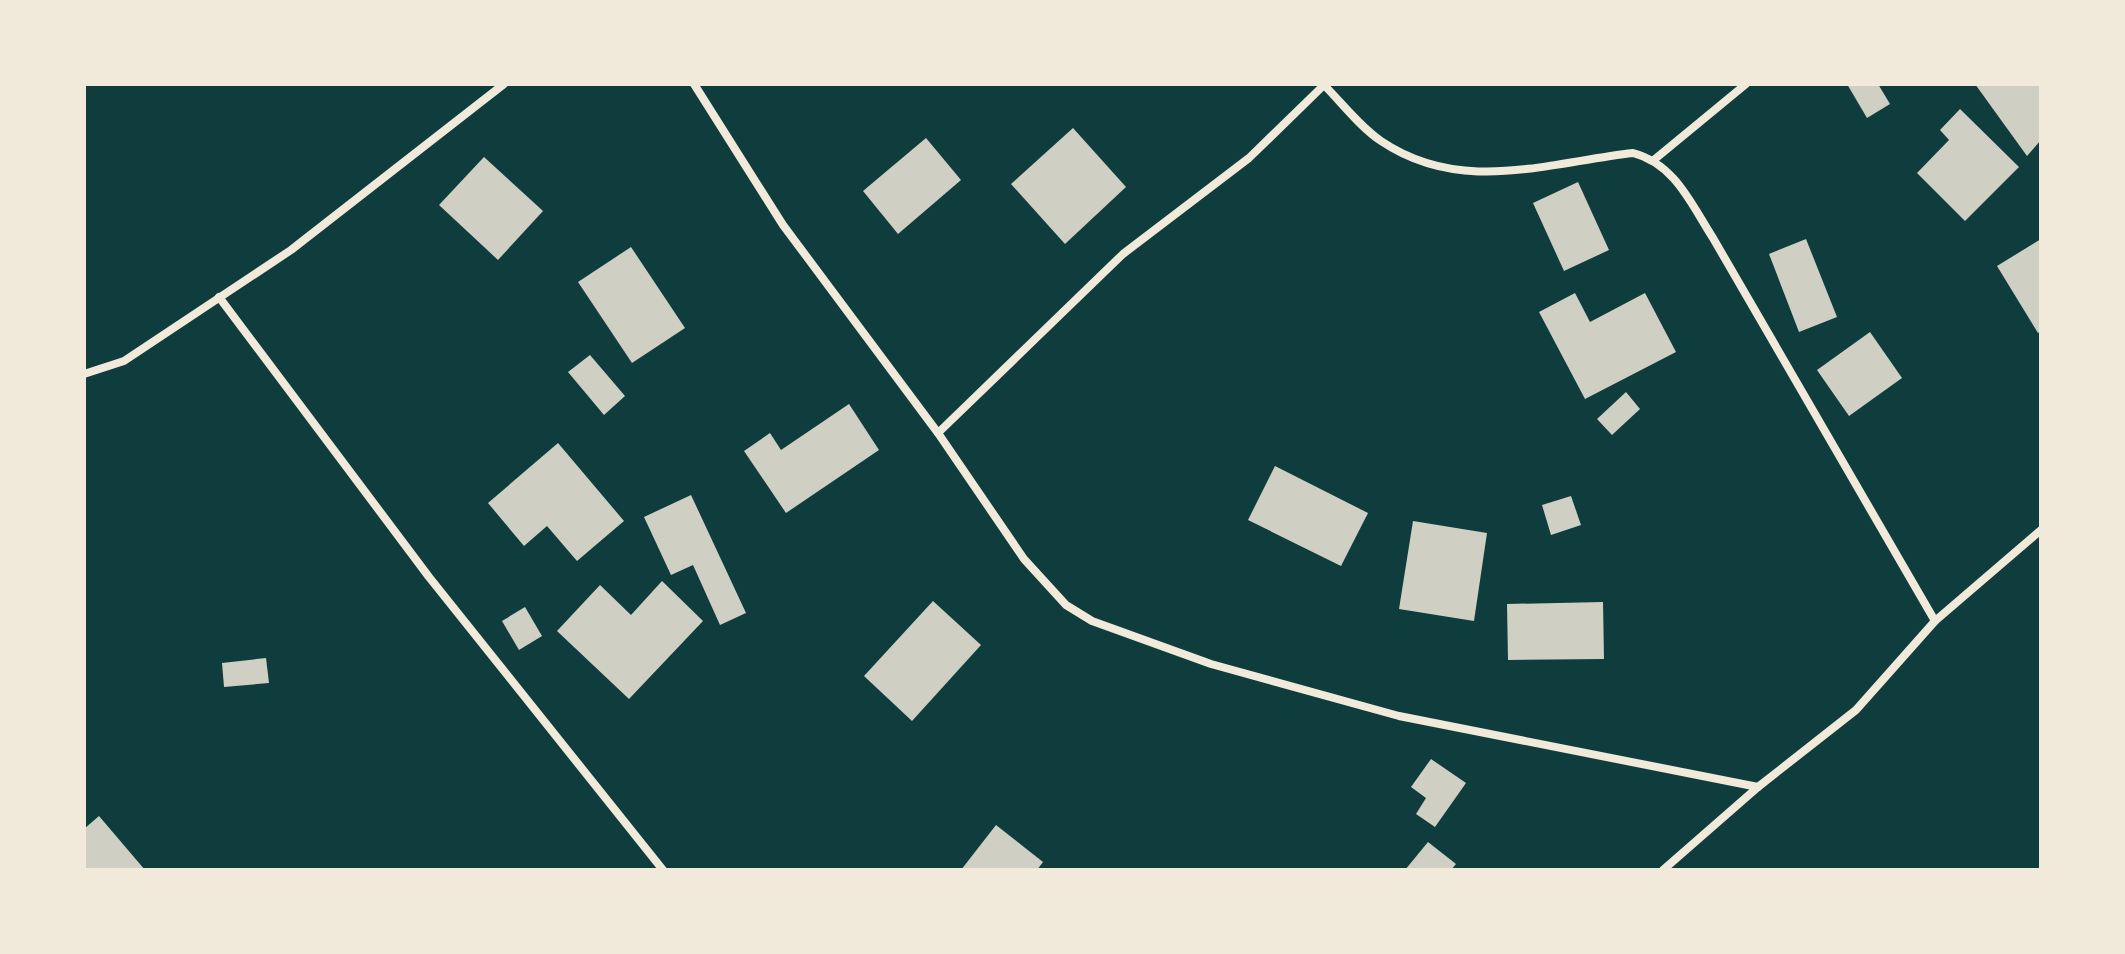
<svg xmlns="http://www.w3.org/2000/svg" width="2125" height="954" viewBox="0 0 2125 954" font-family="'Space Grotesk',sans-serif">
<rect width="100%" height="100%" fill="#0f3d3e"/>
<g fill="#cfcfc3">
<path d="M1847 84H1878L1890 104 1867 118Z"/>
<path d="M1975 84H2041V140L2027 156Z"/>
<path d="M1960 109 2019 167 1965 221 1917 173 1949 140 1940 130Z"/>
<path d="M1073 128 1126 187 1065 244 1011 184Z"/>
<path d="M926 138 961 180 898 234 863 191Z"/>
<path d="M484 157 543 211 498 260 439 205Z"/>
<path d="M1578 182 1609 250 1564 271 1533 203Z"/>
<path d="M1806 239 1837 317 1799 332 1769 254Z"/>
<path d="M2041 239V331L2038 333 1997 266Z"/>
<path d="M631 247 685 328 632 363 578 282Z"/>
<path d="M1575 293 1590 322 1645 293 1676 352 1585 399 1539 312Z"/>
<path d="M1870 332 1902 378 1849 416 1817 370Z"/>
<path d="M590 355 625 396 604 415 568 372Z"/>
<path d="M1626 392 1640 409 1612 435 1597 419Z"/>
<path d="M849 404 879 450 786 513 744 451 770 433 781 450Z"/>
<path d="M558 443 624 521 577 561 547 526 524 546 488 503Z"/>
<path d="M1275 466 1368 513 1341 566 1248 520Z"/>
<path d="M691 495 746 613 720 625 693 565 671 575 644 517Z"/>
<path d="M1571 496 1581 525 1551 535 1542 505Z"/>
<path d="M1413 521 1487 533 1474 621 1399 609Z"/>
<path d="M662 581 703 621 629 699 557 631 600 585 631 615Z"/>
<path d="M933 601 981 645 912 721 864 676Z"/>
<path d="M1603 602 1604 659 1508 660 1507 604Z"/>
<path d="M525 607 542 636 519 650 502 621Z"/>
<path d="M266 658 269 683 224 687 222 663Z"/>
<path d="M1431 759 1466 783 1435 827 1416 814 1426 798 1411 787Z"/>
<path d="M99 816 145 870H84V829Z"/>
<path d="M996 825 1043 862 1037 870H961Z"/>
<path d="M1428 842 1456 864 1451 870H1405Z"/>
</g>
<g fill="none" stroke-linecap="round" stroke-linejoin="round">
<g stroke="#f1e9da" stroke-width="8">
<path d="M694 84 783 225 938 433 1024 559 1066 605 1092 621 1211 664 1399 716 1758 787"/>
<path d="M1324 85C1342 103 1360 127 1381 141 1461 195 1546 163 1633 153 1675 164 1691 204 1713 238L1935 621"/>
<path d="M1655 159 1746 84"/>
<path d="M219 297 429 577 663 870"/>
<path d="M84 374 124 361 291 250 504 84"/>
<path d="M938 433 1123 254 1249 158 1325 84"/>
<path d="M1663 870 1758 787 1856 710 1935 621 2041 530"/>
</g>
</g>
<rect width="2125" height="954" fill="none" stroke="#f1e9da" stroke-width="172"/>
</svg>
